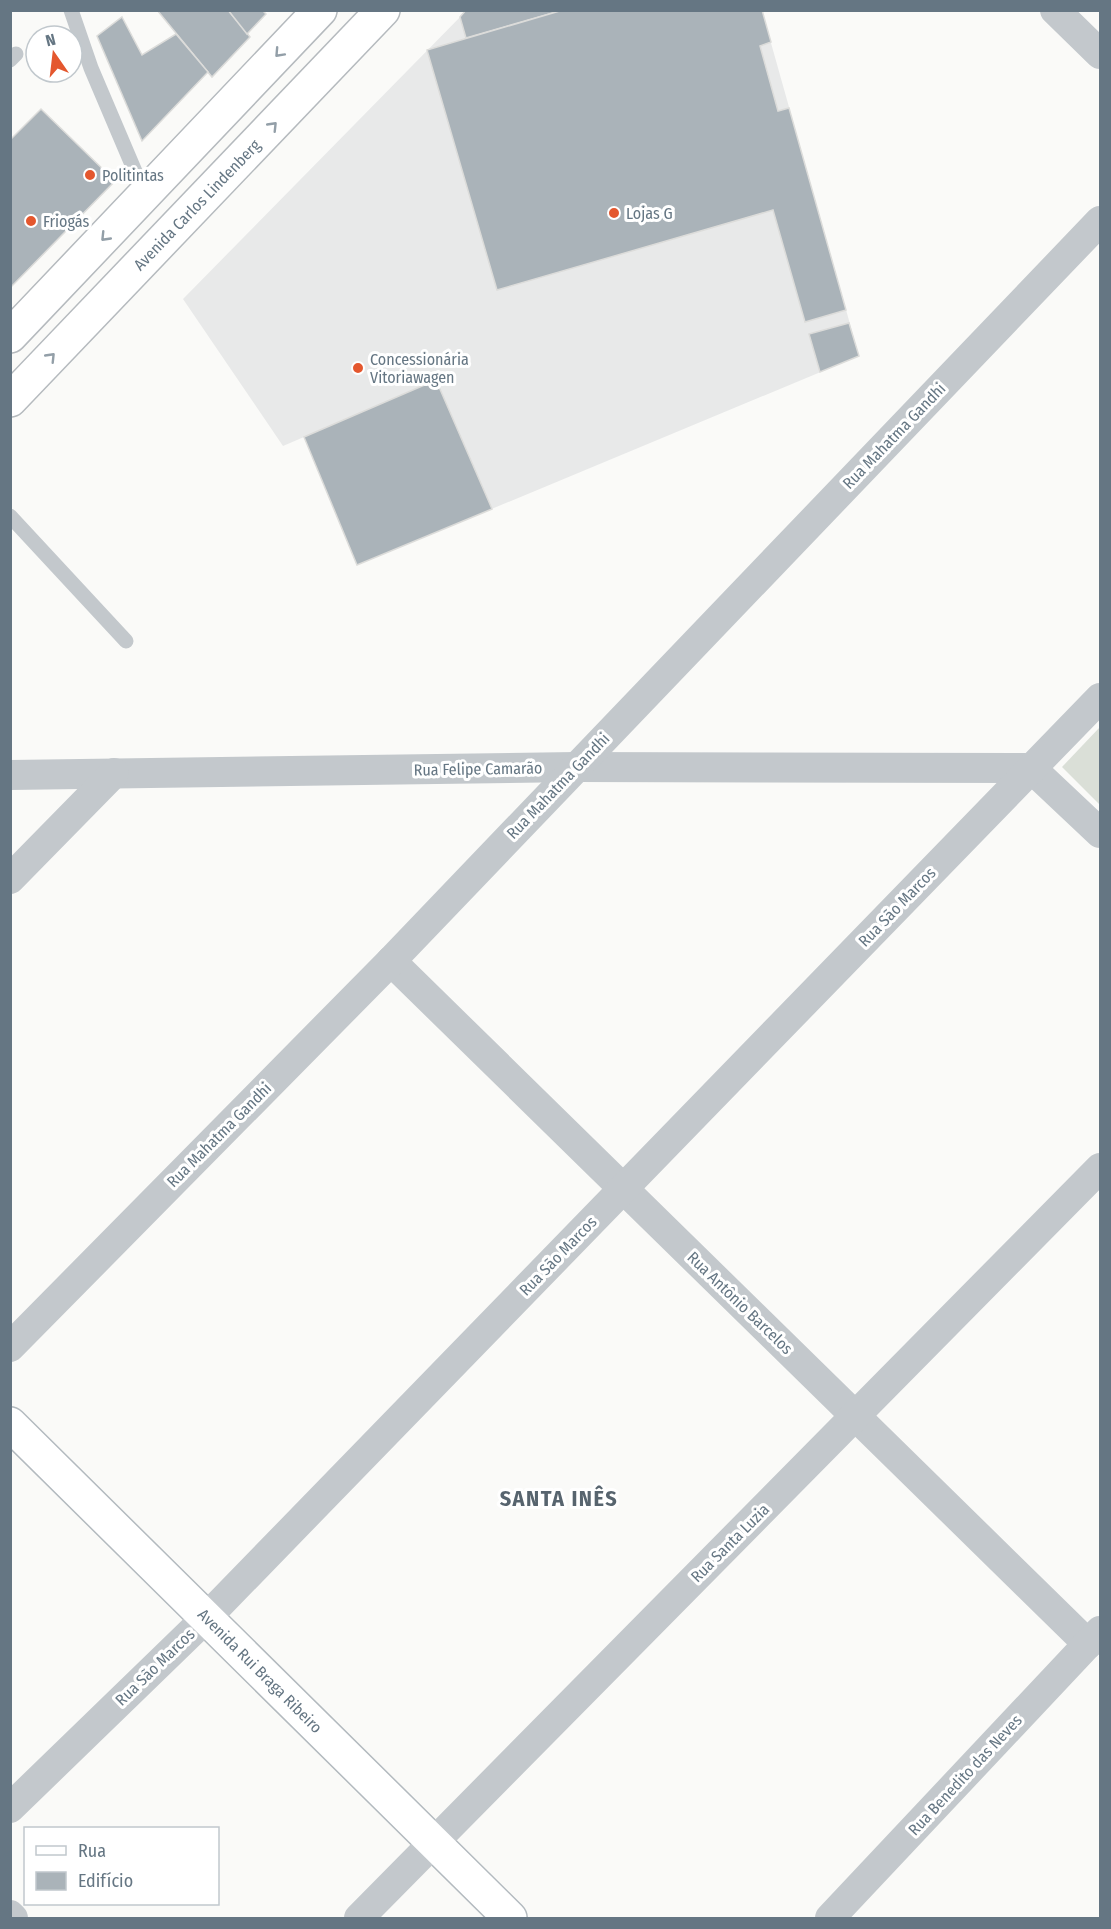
<svg xmlns="http://www.w3.org/2000/svg" width="1111" height="1929" viewBox="0 0 1111 1929" font-family="'Fira Sans Condensed',sans-serif">
<rect width="100%" height="100%" fill="#fafaf8"/>
<path fill="#e8e9e9" d="M466 11H762L859 356 357 565 304 437 283 446 183 299Z"/>
<path fill="#dadfd7" d="M1100 727V805L1062 767Z"/>
<g fill="#aab3b9" stroke="#dcdcda" stroke-width="1.5">
<path d="M157 10H228L250 37 212 77Z"/>
<path d="M228 10H262L266 14 247 34Z"/>
<path d="M466 10H563L466 38 460 17Z"/>
<path d="M563 10H762L771 42 760 46 778 111 789 108 846 310 805 322 773 210 497 290 427 50Z"/>
<path d="M122 17 142 55 176 34 208 72 142 141 97 36Z"/>
<path d="M41 109 115 181 10 288V140Z"/>
<path d="M849 323 859 356 820 372 809 334Z"/>
<path d="M436 380 492 509 357 565 304 437Z"/>
</g>
<g fill="none" stroke-linecap="round" stroke-linejoin="round">
<g stroke="#b3babf" stroke-width="36">
<path id="secondary" d="M10 1424 510 1918"/>
</g>
<g stroke="#b5babe" stroke-width="36">
<g id="primary">
<path d="M10 336 320 10"/>
<path d="M10 400 383 10"/>
</g>
</g>
<g stroke="#c3c8cc" stroke-width="15">
<path d="M71 10 91 68 145 195"/>
<path d="M10 60 16 54"/>
<path d="M10 516 126 641"/>
</g>
<g stroke="#c3c8cc" stroke-width="30">
<path d="M1055 10 1100 54"/>
<path d="M10 775 576 767 1031 768 1100 833"/>
<path d="M10 879 114 773"/>
<path d="M391 961 1088 1644"/>
<path d="M10 1347 391 961 1100 221"/>
<path d="M10 1808 206 1618 1100 698"/>
<path d="M10 1915 13 1918"/>
<path d="M359 1918 1100 1168"/>
<path d="M830 1918 1100 1631"/>
</g>
<use href="#secondary" stroke="#fff" stroke-width="33"/>
<use href="#primary" stroke="#fff" stroke-width="33"/>
</g>
<defs><path id="oneway-chevron" d="M-2-3.5L2.5 0L-2 3.5" fill="none" stroke-width="1.6" stroke-linecap="round" stroke-linejoin="round" transform="scale(1.5)"/></defs>
<g stroke="#939fa8">
<use href="#oneway-chevron" transform="translate(279 53) rotate(133)"/>
<use href="#oneway-chevron" transform="translate(273 126) rotate(-46)"/>
<use href="#oneway-chevron" transform="translate(105 237) rotate(134)"/>
<use href="#oneway-chevron" transform="translate(51 357) rotate(-46)"/>
</g>
<g fill="#e4572e" stroke="#fff" stroke-width="2">
<circle cx="90" cy="175" r="6"/>
<circle cx="614" cy="213" r="6"/>
<circle cx="31" cy="221" r="6"/>
<circle cx="358" cy="368" r="6"/>
</g>
<g text-anchor="middle" dominant-baseline="central" stroke-width="6" stroke-linejoin="round" paint-order="stroke">
<g font-size="16" fill="#657683" stroke="#fff" text-anchor="start">
<text x="102" y="175">Politintas</text>
<text x="626" y="213">Lojas G</text>
<text x="43" y="221">Friogás</text>
<text x="370" y="359">Concessionária<tspan x="370" dy="18">Vitoriawagen</tspan></text>
</g>
<g font-size="16" fill="#657683" stroke="#fff">
<text transform="translate(197 205) rotate(-46)">Avenida Carlos Lindenberg</text>
<text transform="translate(894 436) rotate(-46)">Rua Mahatma Gandhi</text>
<text transform="translate(478 769) rotate(-1)">Rua Felipe Camarão</text>
<text transform="translate(558 786) rotate(-46)">Rua Mahatma Gandhi</text>
<text transform="translate(897 907) rotate(-46)">Rua São Marcos</text>
<text transform="translate(219 1135) rotate(-45)">Rua Mahatma Gandhi</text>
<text transform="translate(558 1256) rotate(-46)">Rua São Marcos</text>
<text transform="translate(740 1303) rotate(44)">Rua Antônio Barcelos</text>
<text transform="translate(730 1543) rotate(-45)">Rua Santa Luzia</text>
<text transform="translate(155 1667) rotate(-44)">Rua São Marcos</text>
<text transform="translate(260 1671) rotate(45)">Avenida Rui Braga Ribeiro</text>
<text transform="translate(965 1775) rotate(-47)">Rua Benedito das Neves</text>
</g>
<g font-size="22" font-weight="bold" letter-spacing="1.5" fill="#57646e" stroke="#fff">
<text x="559" y="1498">SANTA INÊS</text>
</g>
</g>
<rect width="1111" height="1929" fill="none" stroke="#657683" stroke-width="24"/>
<rect x="24" y="1827" width="195" height="78" fill="#ffffff" stroke="#c1c8cd" stroke-width="1.5"/>
<rect x="36" y="1846" width="30" height="9" fill="#ffffff" stroke="#c1c8cd" stroke-width="1.5"/>
<text x="78" y="1857" font-size="18" fill="#657683">Rua</text>
<rect x="36" y="1872" width="30" height="18" fill="#aab3b9" stroke="#c1c8cd" stroke-width="1.5"/>
<text x="78" y="1887" font-size="18" fill="#657683">Edifício</text>
<g transform="translate(54 54) rotate(346)"><circle r="28" fill="#ffffff" stroke="#c1c8cd" stroke-width="1.5"/>
<path d="M0-4.5L10 22L0 15L-10 22Z" fill="#e4572e"/>
<text y="-9" font-size="16" font-weight="bold" text-anchor="middle" fill="#657683">N</text>
</g>
</svg>
